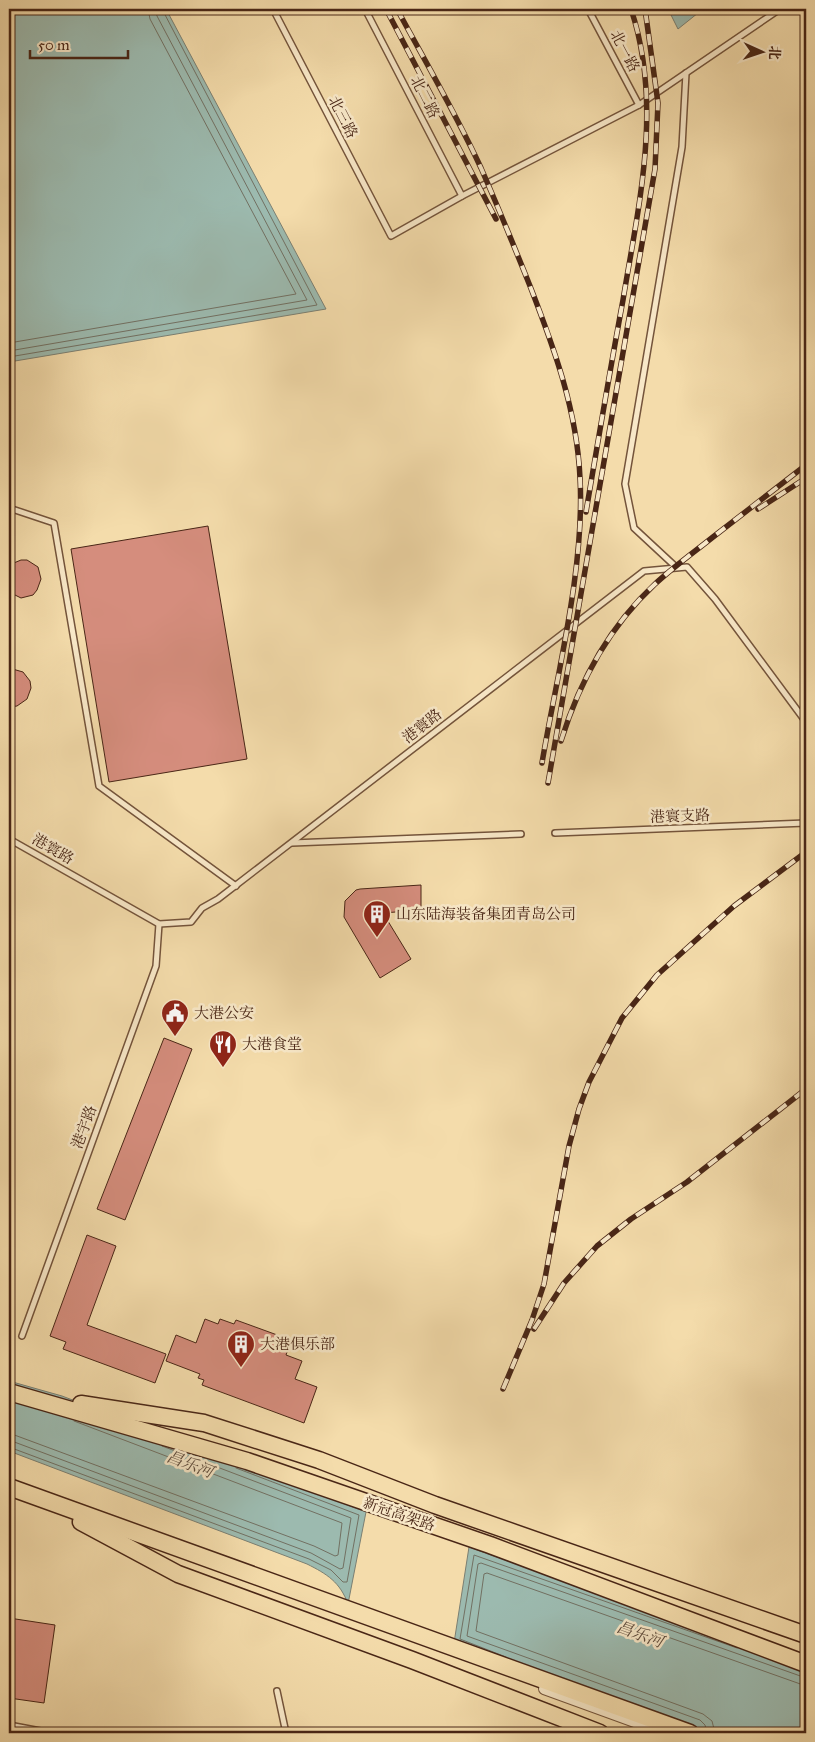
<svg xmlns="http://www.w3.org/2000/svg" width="815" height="1742" viewBox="0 0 815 1742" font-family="'IM FELL Great Primer','Noto Serif SC',serif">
<rect width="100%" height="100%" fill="#f4dcab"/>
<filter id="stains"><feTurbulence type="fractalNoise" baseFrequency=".004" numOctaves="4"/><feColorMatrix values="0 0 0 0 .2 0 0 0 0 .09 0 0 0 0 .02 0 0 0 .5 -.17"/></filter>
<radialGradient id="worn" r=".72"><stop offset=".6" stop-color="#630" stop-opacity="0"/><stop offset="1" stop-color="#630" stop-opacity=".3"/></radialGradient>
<g fill="#9cbaaf" stroke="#7b7f72">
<path d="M9 9H166L326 309 9 362Z"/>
<path d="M668 9H703L678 29Z"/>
<path d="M9 1381 62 1396 366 1512 348 1604C340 1582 327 1574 307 1564L9 1451Z"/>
<path d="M469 1547 806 1667V1733H702L454 1643Z"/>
</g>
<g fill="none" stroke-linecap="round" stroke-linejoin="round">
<g stroke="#727062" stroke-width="1">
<path d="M9 343 296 294 150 19 148 9"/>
<path d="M9 351 307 300 157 16 155 9"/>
<path d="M9 357 317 305 162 9"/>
<path d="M9 1433 314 1546 335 1556 338 1555 342 1523 74 1421"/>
<path d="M9 1440 311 1553 340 1569 343 1568 351 1518 162 1446"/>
<path d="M9 1447 309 1559 331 1570 343 1582H347L359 1515 236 1468"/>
<path d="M506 1657 460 1639 474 1555 737 1648"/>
<path d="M707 1733 705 1725 700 1720 467 1636 478 1564 481 1563 806 1678"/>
<path d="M715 1733 712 1721 703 1714 476 1631 484 1574 487 1573 806 1686"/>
</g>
</g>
<g fill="#d58d7d" stroke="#492616">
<path d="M208 526 247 759 109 782 71 549Z"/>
<path d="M21 560H27L38 567 41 579 37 590 33 595 21 598 9 592V565Z"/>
<path d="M9 668 23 672 30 681 31 688 27 699 17 706 9 707Z"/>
<path d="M421 885V910L383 913 411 959 380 978 344 917 345 901 356 890 360 889Z"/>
<path d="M164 1038 192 1049 125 1220 97 1209Z"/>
<path d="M87 1235 116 1246 87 1325 166 1354 155 1383 63 1349 66 1342 50 1336Z"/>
<path d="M205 1319 218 1324 220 1319 234 1324 236 1320 280 1336 279 1340 290 1344 286 1355 302 1361 295 1379 317 1387 304 1423 202 1385 204 1380 198 1378 200 1374 166 1361 176 1335 196 1343Z"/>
<path d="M9 1618 55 1625 44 1703 9 1698Z"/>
</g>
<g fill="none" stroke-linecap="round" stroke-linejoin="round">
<g stroke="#74543b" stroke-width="8">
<g id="service">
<path d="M273 9 391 236 462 196 639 105 780 9"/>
<path d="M365 9 462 196"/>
<path d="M588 9 639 105"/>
<path d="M9 508 54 523 99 786 236 886"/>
<path d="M676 567 634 528 625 484 682 147 686 73"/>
<path d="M555 833 806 823"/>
<path d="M9 839 159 924 191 922 202 908 218 899 644 571 687 567 715 599 806 722"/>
<path d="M292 843 521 834"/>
<path d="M22 1336 156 966 159 924"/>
<path d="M277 1691 286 1733"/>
<path d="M9 1725 51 1733"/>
</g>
</g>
<g stroke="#74543b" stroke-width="12">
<path id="minor" d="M544 1689 665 1733"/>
</g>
<g stroke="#492616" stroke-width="19">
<g id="trunk">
<path d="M9 1392 247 1461 490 1545 806 1664"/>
<path d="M81 1404 204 1423 319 1460 435 1505 806 1635"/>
<path d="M9 1487 690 1733"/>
<path d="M81 1522 178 1574 412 1660 600 1733"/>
</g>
</g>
<use href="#service" stroke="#f8e8c8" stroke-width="5"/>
<use href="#minor" stroke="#f8e8c8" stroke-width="10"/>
<use href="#trunk" stroke="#f4dcab" stroke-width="16"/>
<g stroke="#492616" stroke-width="5.5">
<g id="rail">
<path d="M386 9 496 219"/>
<path d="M397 9C425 61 456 114 481 168 498 207 514 246 530 286 554 348 577 410 580 478 585 567 557 674 542 763"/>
<path d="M758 509 806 478"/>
<path d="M586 512C598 441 610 370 623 300 639 203 663 105 631 9"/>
<path d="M561 741C579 683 609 627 654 585 672 568 693 553 713 537 744 513 775 489 806 465"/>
<path d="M548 783 655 169 658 103 645 9"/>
<path d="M534 1329 564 1283 597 1246 631 1219 687 1182 806 1089"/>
<path d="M503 1389 532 1320 544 1284 569 1146 579 1109 589 1082 622 1018 657 975 734 906 806 852"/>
</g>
</g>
<use href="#rail" stroke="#f8e8c8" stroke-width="4" stroke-dasharray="11" stroke-linecap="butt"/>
</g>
<defs>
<g id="building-pin" transform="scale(1.4375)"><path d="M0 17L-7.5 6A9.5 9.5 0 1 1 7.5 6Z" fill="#8f2418" stroke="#f8e8c8"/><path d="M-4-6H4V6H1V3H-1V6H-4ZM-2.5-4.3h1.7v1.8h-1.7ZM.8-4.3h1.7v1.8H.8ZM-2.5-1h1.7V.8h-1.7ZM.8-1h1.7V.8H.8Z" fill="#fff"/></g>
<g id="civic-pin" transform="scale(1.4375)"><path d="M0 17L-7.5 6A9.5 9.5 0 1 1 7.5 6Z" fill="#8f2418" stroke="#f8e8c8"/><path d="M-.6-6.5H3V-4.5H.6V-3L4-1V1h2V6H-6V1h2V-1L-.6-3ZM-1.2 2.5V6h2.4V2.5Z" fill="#fff"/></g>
<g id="restaurant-pin" transform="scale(1.4375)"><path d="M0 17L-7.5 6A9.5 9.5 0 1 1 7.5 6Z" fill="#8f2418" stroke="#f8e8c8"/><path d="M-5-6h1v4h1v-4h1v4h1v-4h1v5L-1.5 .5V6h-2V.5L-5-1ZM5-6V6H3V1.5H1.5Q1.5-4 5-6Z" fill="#fff"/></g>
</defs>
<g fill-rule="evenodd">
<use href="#building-pin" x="377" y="914"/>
<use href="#civic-pin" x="175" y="1013"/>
<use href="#restaurant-pin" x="223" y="1044"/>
<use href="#building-pin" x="241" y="1344"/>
</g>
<g text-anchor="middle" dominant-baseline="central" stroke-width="5" stroke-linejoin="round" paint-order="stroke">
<g font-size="15" fill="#492616" stroke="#f8e8c8">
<text transform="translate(625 51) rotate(62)">北一路</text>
<text transform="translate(425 97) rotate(63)">北二路</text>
<text transform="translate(343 117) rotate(63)">北三路</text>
<text transform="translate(422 726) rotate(-38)">港寰路</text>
<text transform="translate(680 816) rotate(-2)">港寰支路</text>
<text transform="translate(53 849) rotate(30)">港寰路</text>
<text transform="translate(84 1127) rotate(-70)">港宇路</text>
<text transform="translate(399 1514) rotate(19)">新冠高架路</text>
</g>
<g font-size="15" fill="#492616" stroke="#f8e8c8" text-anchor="start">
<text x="396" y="914">山东陆海装备集团青岛公司</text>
<text x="194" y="1013">大港公安</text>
<text x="242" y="1044">大港食堂</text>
<text x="260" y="1344">大港俱乐部</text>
</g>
<g font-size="16" font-style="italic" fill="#5e4b3c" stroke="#f8e8c8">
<text transform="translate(190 1464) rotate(21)">昌乐河</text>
<text transform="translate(640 1634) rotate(20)">昌乐河</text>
</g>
</g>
<rect width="815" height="1742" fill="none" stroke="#f4dcab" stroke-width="30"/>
<rect x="10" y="10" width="795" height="1722" fill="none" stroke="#492616" stroke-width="2.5"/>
<rect x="15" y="15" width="785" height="1712" fill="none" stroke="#492616"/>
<g transform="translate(762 52) rotate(93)" stroke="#f8e8c8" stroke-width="4" paint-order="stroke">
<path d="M0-4L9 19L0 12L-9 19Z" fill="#492616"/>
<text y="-8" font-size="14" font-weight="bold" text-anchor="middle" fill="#492616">北</text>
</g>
<path d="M30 50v8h98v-8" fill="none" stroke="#492616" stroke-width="2.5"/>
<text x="38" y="50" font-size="15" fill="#492616" stroke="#f8e8c8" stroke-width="4" paint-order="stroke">50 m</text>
<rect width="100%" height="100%" filter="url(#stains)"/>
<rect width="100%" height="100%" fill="url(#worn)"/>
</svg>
